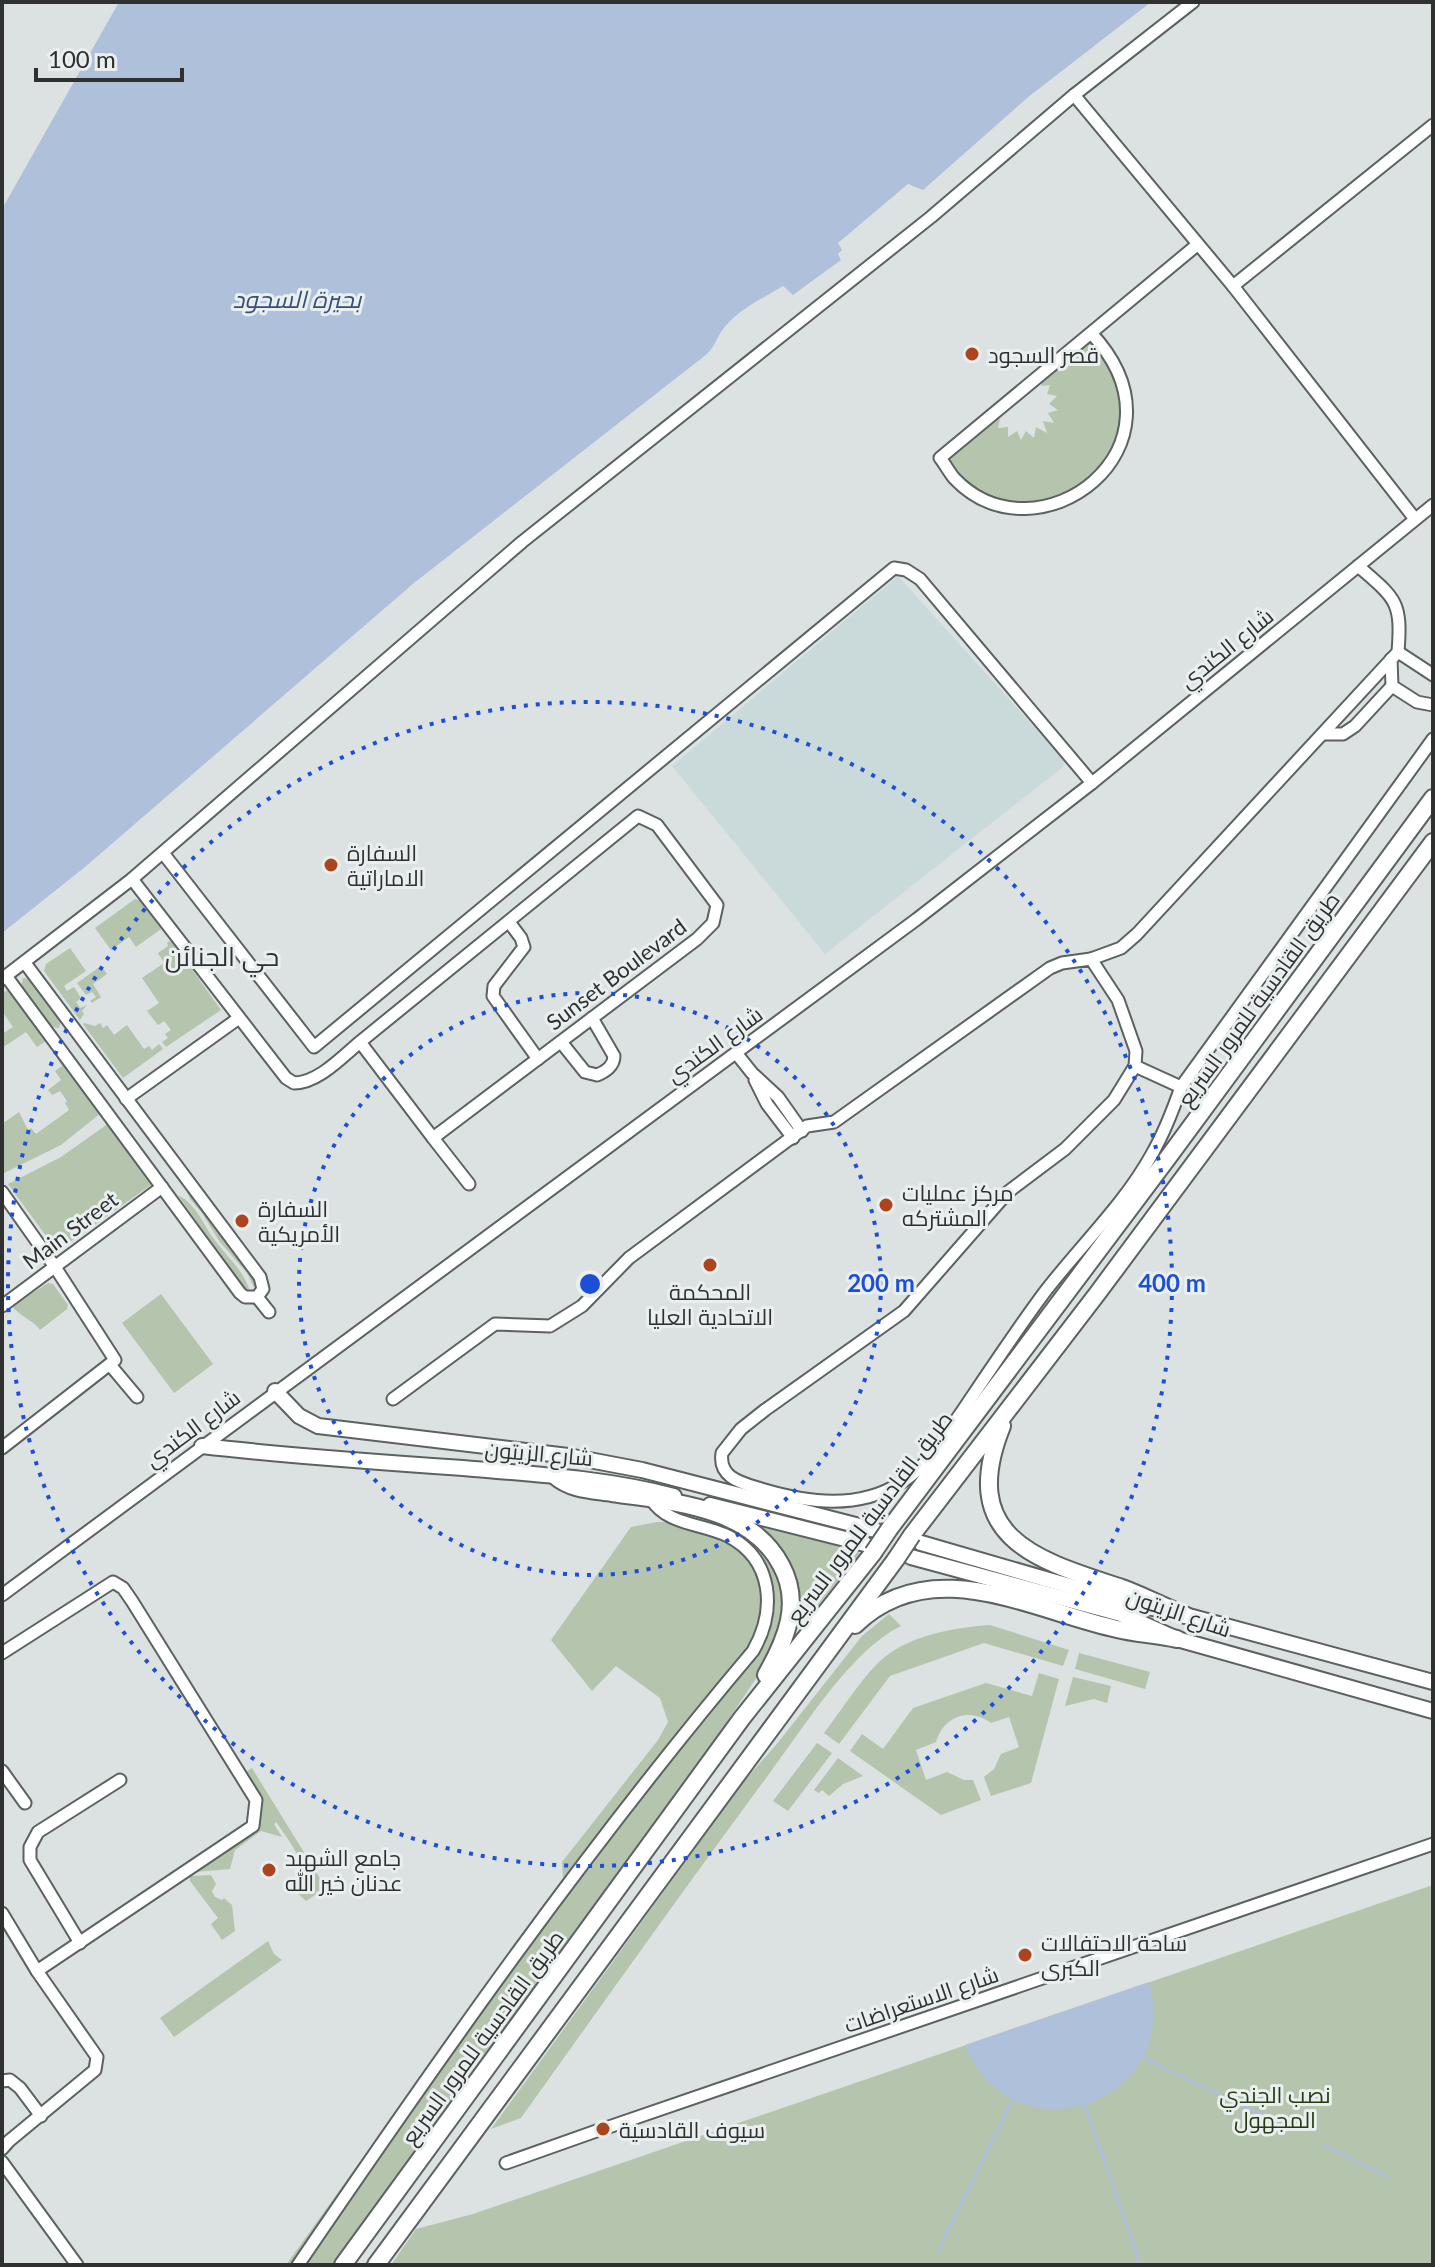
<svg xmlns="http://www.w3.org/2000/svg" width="1435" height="2267" viewBox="0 0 1435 2267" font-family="Lato,Cairo,sans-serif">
<rect width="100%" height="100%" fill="#dce2e2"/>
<path fill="#cadada" d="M898 576 1065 761 1063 767 825 954 672 766Z"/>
<g fill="#b5c4ad">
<path d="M1091 340C1098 350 1112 363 1116 375 1150 482 1010 556 946 458L996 417 1000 419 998 428 1008 427V437L1017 431 1021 440 1026 431 1034 438 1036 427 1047 433 1043 421 1054 423 1048 413 1058 410 1049 404 1057 396 1047 394 1050 385 1042 386 1040 381Z"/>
<path d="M135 899 141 901 161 929 136 947 129 937 111 950 95 928Z"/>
<path d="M171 940 221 1010 166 1047 162 1042 168 1038 165 1034 171 1030 164 1021 158 1025 147 1011 159 1003 142 978 164 963 158 953 168 946 167 943Z"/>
<path d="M70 948 86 971 64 986 67 991 74 987 81 998 76 1002 80 1008 87 1005 82 1011 84 1014 80 1020 44 971 46 964Z"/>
<path d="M101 966 107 974 93 984 101 997 92 1003 90 1001 96 997 92 992 86 995 77 983Z"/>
<path d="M23 978 31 979 61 1020 59 1028 51 1027 21 987Z"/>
<path d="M10 989 49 1039 37 1047 26 1032 2 1048V1034L13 1027 2 1011V993Z"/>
<path d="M84 1023 95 1026 100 1023 103 1028 107 1025 114 1035 127 1025 144 1049 149 1046 152 1050 159 1044 163 1049 123 1078 83 1024Z"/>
<path d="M55 1048 101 1113 61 1145 2 1174V1124L19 1112 28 1130 31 1128 36 1134 69 1110 65 1103 67 1101 60 1091 52 1095 48 1090 61 1080 55 1071 62 1066 52 1050Z"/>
<path d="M109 1123 151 1185 57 1251 8 1184 61 1157Z"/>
<path d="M186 1189 256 1282 255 1289 247 1273 219 1241 202 1213 190 1199Z"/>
<path d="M178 1195C196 1204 203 1224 214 1239 227 1257 244 1270 250 1292L245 1289Z"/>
<path d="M48 1283 53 1284 68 1305 67 1309 40 1330C32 1319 20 1317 12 1306Z"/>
<path d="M161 1294 213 1364 174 1393 122 1323Z"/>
<path d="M657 1522H754L860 1553 811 1614 782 1640 681 1790 336 2265H286L563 1878 562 1862 658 1740 668 1722 660 1698 616 1666 592 1691 551 1640 631 1527Z"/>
<path d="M889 1614 901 1626C851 1650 803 1729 769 1774 685 1888 603 2003 521 2118L491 2129 745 1780 776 1745 862 1636Z"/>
<path d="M990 1625 1069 1650 1063 1666 984 1643 890 1676 839 1744 824 1733C841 1711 858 1683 878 1663 907 1635 952 1628 990 1625Z"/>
<path d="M1079 1653 1150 1672 1145 1689 1075 1669Z"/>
<path d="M1039 1673 1059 1679 1031 1783 991 1796 984 1777 994 1769 1001 1754 1019 1747 1009 1717 991 1723C969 1707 944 1716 936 1742L916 1750 926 1780 947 1772 964 1780H973L981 1800 941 1815 850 1751 862 1734 883 1749 913 1708 986 1683 1032 1696Z"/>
<path d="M1073 1677 1111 1686 1107 1703 1094 1699 1065 1706Z"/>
<path d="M817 1743 832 1753 788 1811 773 1801Z"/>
<path d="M838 1758 863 1776 843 1784 829 1796 822 1790 819 1793 814 1790Z"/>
<path d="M252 1768 326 1888 306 1901C282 1882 307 1883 300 1862 295 1847 285 1835 276 1822L274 1824 282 1837 261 1831 235 1850 230 1869 196 1872 193 1869 257 1825C264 1798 260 1795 246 1772Z"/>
<path d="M211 1875 216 1884 212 1891 215 1897 222 1900 224 1898 232 1905 235 1931 222 1940 211 1924 218 1918 190 1881V1876Z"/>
<path d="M1433 1885V2265H391L416 2229 473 2214Z"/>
<path d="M268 1941 274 1954 282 1960 174 2037 160 2018Z"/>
</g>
<g fill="#afc0da">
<path d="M119 2H1151L1027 98 923 190 908 184 838 243 842 250 838 254 841 260 793 295 783 286C762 299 735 311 721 332 716 340 714 347 707 354L414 583 85 867 2 933V209Z"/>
<path d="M1149 1982C1184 2104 1012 2163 965 2045Z"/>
</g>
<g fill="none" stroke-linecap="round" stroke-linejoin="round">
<g stroke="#afc0da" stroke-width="3">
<path d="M1143 2058 1293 2130"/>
<path d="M1085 2105 1140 2263"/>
<path d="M1324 2145 1388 2177"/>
<path d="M938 2251 1013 2099"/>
</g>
<g stroke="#5c6161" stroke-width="15">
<g id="minor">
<path d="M1074 95 1233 286 1415 519"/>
<path d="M1233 286 1433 125"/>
<path d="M1091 333C1198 447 1037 566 954 478 949 472 945 464 940 458L1197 245"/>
<path d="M1358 566C1396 599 1402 601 1398 652"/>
<path d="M1391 659 1392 686 1417 702 1433 705"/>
<path d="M1323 734H1343L1355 726 1392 686"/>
<path d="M163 853 314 1047 894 568 906 570 920 579 1092 783"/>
<path d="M132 879 286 1078 294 1083C318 1083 342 1057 360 1042L638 816 657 825 717 905 713 923 697 939 433 1138 360 1042"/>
<path d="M509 922 521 938 524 947 494 986 493 996 538 1059"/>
<path d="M1091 959 1121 948 1137 934 1398 652 1433 675"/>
<path d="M6 976 240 1293 245 1297H257L263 1289 260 1277 25 963"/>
<path d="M2 979 132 879 522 542 931 217 1074 95 1193 2"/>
<path d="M561 1042 585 1072 597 1075C605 1072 614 1066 614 1056L592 1018"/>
<path d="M736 1053 752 1073 778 1097 802 1131"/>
<path d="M1135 1066 1181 1087 1433 739"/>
<path d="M755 1080 767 1104 793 1138"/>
<path d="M126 1099 239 1018"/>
<path d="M433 1138 469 1184"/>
<path d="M2 1192 55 1267 115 1360 2 1448"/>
<path d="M257 1297 269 1312"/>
<path d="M2 1306 162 1187"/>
<path d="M111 1366 137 1397"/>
<path d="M393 1399 495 1324 550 1326 582 1306 629 1258 807 1126 834 1122 1050 968 1062 963 1091 959 1118 1000 1136 1051 1135 1066 1114 1100 1065 1149 1008 1192 904 1311 765 1410 741 1429 722 1453C718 1478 742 1483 761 1489 808 1503 859 1510 902 1482 928 1466 944 1437 961 1413 988 1373 1015 1332 1044 1293 1079 1247 1124 1205 1152 1154 1164 1133 1173 1110 1181 1087"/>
<path d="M2 1595 917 919 1092 783 1433 505"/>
<path d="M2 1653 113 1582 123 1588 132 1601 256 1800 253 1826 37 1971"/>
<path d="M2 1771 25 1803"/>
<path d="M2 1913 37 1971 97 2057 95 2070 9 2141 2 2149"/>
<path d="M80 1943 30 1860V1847L38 1832 120 1780"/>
<path d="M2 2081 10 2080 20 2088 41 2116"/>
<path d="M603 2129 1433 1844"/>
<path d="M2 2162 77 2265"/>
<path d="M506 2163 602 2129"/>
<path d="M298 2265C442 2054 588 1846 753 1651 776 1611 774 1560 728 1536 701 1523 667 1525 651 1499"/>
</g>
</g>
<g stroke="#5c6161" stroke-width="18">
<g id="major">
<path d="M275 1391 299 1416 318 1426 568 1456 642 1470 875 1530"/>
<path d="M202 1446C289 1456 376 1462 463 1468 534 1474 605 1478 674 1496"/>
<path d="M710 1505 865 1544"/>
<path d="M921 1543 1125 1602 1185 1615 1433 1682"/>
<path d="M911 1557 1121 1614 1177 1639 1433 1711"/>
</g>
</g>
<g stroke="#5c6161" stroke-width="20">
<g id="highway">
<path d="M1002 1426C957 1538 1036 1560 1122 1588 1144 1596 1164 1607 1185 1615"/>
<path d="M555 1476C571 1490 592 1490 612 1493 671 1502 750 1506 781 1565 802 1603 786 1640 766 1675"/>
<path d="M890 1528 1167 1159 1433 798"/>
<path d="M912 1535 1097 1294 1433 842"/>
<path d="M855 1625C931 1551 1031 1610 1117 1629 1137 1634 1157 1634 1177 1639"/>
<path d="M343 2265 742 1718 873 1553"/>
<path d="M376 2265 896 1559"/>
</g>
</g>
<use href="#minor" stroke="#fff" stroke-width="11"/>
<use href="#major" stroke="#fff" stroke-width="14"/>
<use href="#highway" stroke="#fff" stroke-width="16"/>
<g stroke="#5c6161" stroke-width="20" stroke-linecap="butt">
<g id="highway-bridge">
<path d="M873 1553 890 1528"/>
<path d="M896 1559 912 1535"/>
</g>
</g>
<use href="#highway-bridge" stroke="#fff" stroke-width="16"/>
</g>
<g fill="none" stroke="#1d4ed8" stroke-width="4" stroke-dasharray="4 8">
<circle cx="590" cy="1284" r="291"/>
<circle cx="590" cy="1284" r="582"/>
</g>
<g fill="#ac451d" stroke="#e9efef" stroke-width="3">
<circle cx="972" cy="354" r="8"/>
<circle cx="331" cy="865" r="8"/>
<circle cx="886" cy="1205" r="8"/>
<circle cx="242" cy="1221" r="8"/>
<circle cx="710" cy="1265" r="8"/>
<circle cx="269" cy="1870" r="8"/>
<circle cx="1025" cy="1955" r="8"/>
<circle cx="603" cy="2129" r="8"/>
</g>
<g text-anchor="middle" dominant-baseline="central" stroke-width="6" stroke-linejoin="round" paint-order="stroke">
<g font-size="22" fill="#2f3131" stroke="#e9efef" text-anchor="start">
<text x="988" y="354">قصر السجود</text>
<text x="347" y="852">السفارة<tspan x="347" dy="25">الاماراتية</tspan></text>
<text x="902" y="1192">مركز عمليات<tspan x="902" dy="25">المشتركه</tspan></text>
<text x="258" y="1208">السفارة<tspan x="258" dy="25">الأمريكية</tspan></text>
<text x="710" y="1291" text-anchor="middle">المحكمة<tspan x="710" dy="25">الاتحادية العليا</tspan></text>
<text x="285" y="1857">جامع الشهيد<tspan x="285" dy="25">عدنان خير الله</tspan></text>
<text x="1041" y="1942">ساحة الاحتفالات<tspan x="1041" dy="25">الكبرى</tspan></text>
<text x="619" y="2129">سيوف القادسية</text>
</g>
<g font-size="22" fill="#2f3131" stroke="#e9efef">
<text transform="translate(1226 648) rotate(-39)">شارع الكندي</text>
<text transform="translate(616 974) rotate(-37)">Sunset Boulevard</text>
<text transform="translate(1258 999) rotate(-54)">طريق القادسية للمرور السريع</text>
<text transform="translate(714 1044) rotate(-36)">شارع الكندي</text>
<text transform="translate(70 1230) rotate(-37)">Main Street</text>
<text transform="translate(192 1428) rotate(-37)">شارع الكندي</text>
<text transform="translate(539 1453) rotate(5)">شارع الزيتون</text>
<text transform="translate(869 1517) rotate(-53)">طريق القادسية للمرور السريع</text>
<text transform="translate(1179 1612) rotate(19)">شارع الزيتون</text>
<text transform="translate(921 1999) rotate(-19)">شارع الاستعراضات</text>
<text transform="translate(482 2037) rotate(-54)">طريق القادسية للمرور السريع</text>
</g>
<g font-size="22" fill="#253c13" stroke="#e9efef">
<text x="1275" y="2094">نصب الجندي<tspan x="1275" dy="25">المجهول</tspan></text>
</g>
<g font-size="24" font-style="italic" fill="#375077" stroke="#e9efef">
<text x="297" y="298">بحيرة السجود</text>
</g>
<g font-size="26" fill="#2f3131" stroke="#e9efef">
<text x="222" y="956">حي الجنائن</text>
</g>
</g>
<circle cx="590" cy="1284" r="12" fill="#1d4ed8" stroke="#e9efef" stroke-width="4"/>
<g font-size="24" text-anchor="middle" font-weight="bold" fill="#1d4ed8" stroke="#e9efef" stroke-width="6" stroke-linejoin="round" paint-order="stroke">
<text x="881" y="1292">200 m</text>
<text x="1172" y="1292">400 m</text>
</g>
<rect width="1435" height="2267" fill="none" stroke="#2f3131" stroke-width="8"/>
<path d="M36 68v12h146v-12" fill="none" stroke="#2f3131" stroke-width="4"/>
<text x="48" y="68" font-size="24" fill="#2f3131" stroke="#e9efef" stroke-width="6" paint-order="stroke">100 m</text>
</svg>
